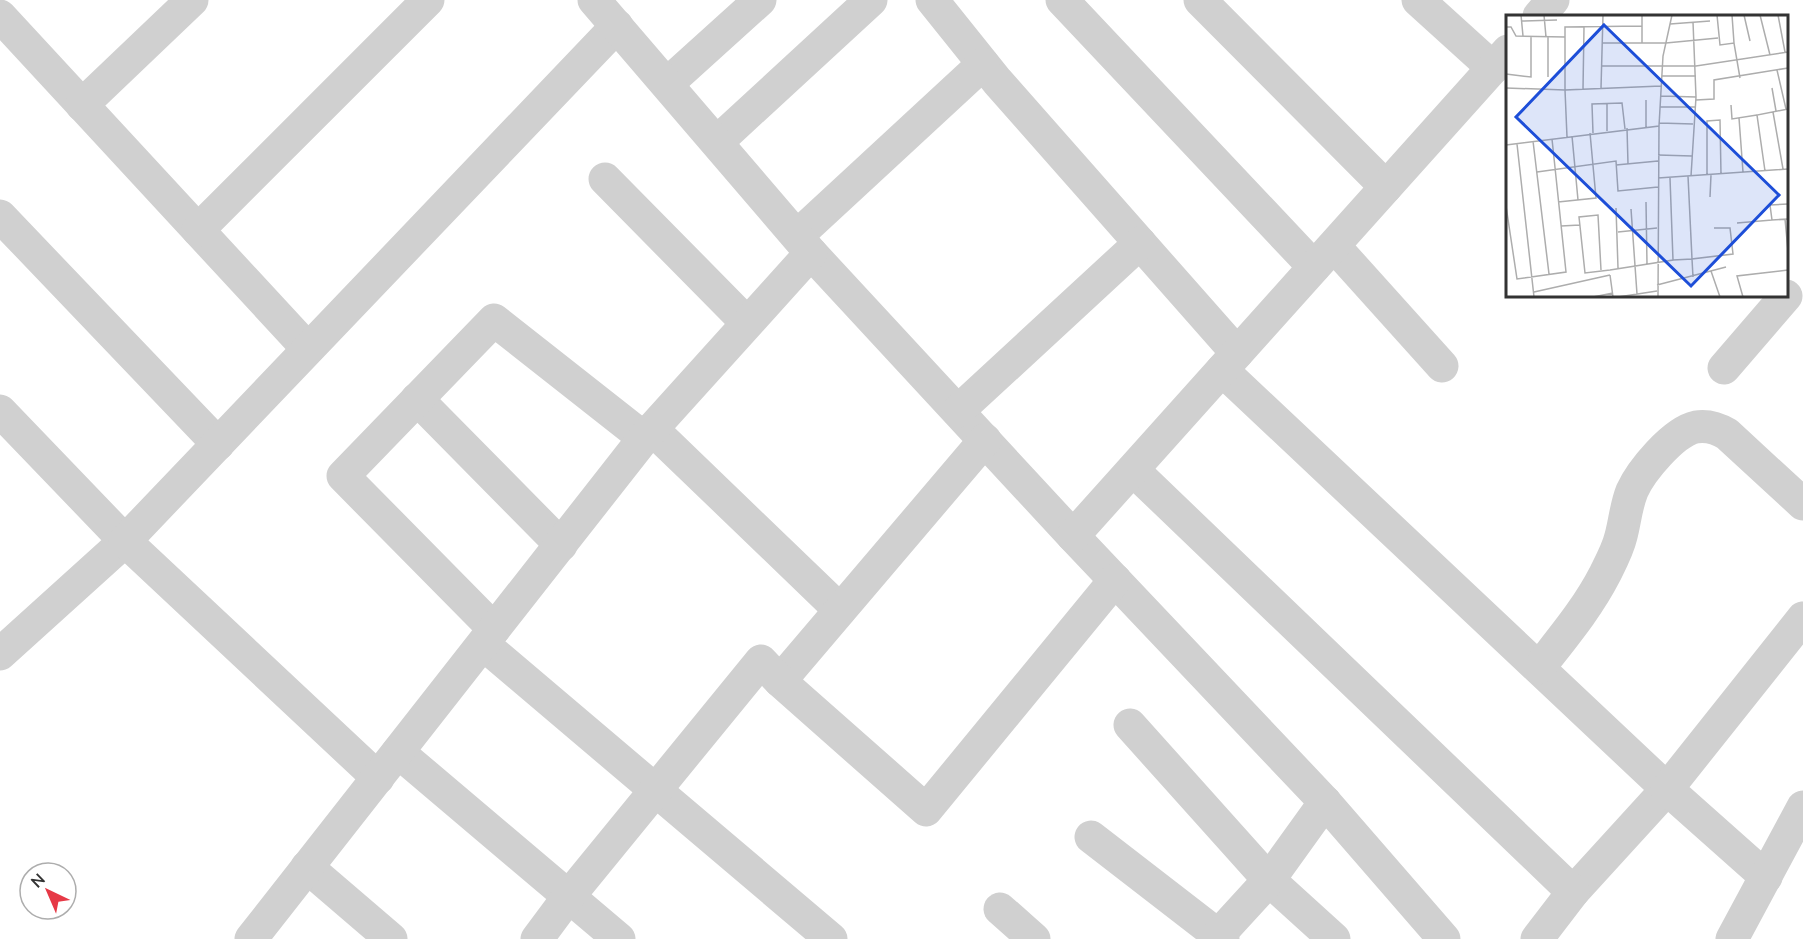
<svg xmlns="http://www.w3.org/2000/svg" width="1803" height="939" viewBox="0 0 1803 939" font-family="'Nunito Sans',sans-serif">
<rect width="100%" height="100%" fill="#fff"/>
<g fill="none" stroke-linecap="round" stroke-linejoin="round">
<g stroke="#d0d0d0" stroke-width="33">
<path d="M932 0 997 81 1237 353"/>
<path d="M1062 0 1314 267"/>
<path d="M1200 0 1386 187"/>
<path d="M1418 0 1493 68"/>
<path d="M0 16 308 349"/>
<path d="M1539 16 1553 0"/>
<path d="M667 84 760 0"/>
<path d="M82 105 192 0"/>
<path d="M717 142 871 0"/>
<path d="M605 179 747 323"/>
<path d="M0 216 218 444"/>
<path d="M198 230 428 0"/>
<path d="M797 236 983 64"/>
<path d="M1334 246 1442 366"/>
<path d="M811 253 1073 536 1325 802 1444 939"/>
<path d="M1724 368 1786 296"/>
<path d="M1222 370 1667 789 1573 892"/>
<path d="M417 399 561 545"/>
<path d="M0 411 125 541 0 654"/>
<path d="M958 411 1140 243"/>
<path d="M652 429 840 610"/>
<path d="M1133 470 1573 892 1537 939"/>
<path d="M1073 536 1508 51"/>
<path d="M494 629 343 476 494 320 644 438"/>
<path d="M483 644 831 939"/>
<path d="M1539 668C1563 637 1587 609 1605 574 1611 562 1618 549 1621 536 1625 521 1626 506 1632 491 1641 471 1673 432 1696 427 1708 425 1717 428 1727 434L1803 504"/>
<path d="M780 681 985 440"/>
<path d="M1130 725 1269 880 1334 939"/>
<path d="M398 752 619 939"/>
<path d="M378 778 125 541 617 26"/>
<path d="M1091 837 1223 939"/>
<path d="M307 867 391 939"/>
<path d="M1766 877 1667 789 1803 618"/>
<path d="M1000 909 1034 939"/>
<path d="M251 939 644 438 811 253 594 0"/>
<path d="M537 939 569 896 761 661 780 681 926 810 1115 580"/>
<path d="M1215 939 1269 880 1325 802"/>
<path d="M1732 939 1803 807"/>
</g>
</g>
<g transform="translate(1506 15)">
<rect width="282" height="282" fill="#fff"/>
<path fill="none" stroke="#adadad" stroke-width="1.5" d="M15 0 17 21M38 0 40 22M211 0 214 30 228 28 234 63M226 0 228 28M238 0 244 26M254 0 264 40M272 0 279 37M16 6 51 5M164 9 204 6M0 12H5L10 21 59 22M42 22V62M96 28H160L212 23M136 28V0M95 51H190L282 37M271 55 280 94M0 59 25 62V21M156 61H190M0 73 59 75V12L136 11M95 73 97 0M266 73 270 96M77 74 78 12M155 81 190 82M140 85V112M190 85 208 84V65L282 53M101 88V116M225 90 226 104 251 100M154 92H189M267 97 277 154M233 103 237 157M153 108 187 109M121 113 122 149M87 118 86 89 116 88 119 114M66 121 72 185M61 122 59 75 155 71M27 126 43 259M11 129 28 282M0 130 153 111 157 41 166 0M152 140 186 141M110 150 152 146M259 156 251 100 282 94M31 157 110 146 112 176 152 172M201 160V106L214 105 215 159M185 161 190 82 187 7M152 163 282 154M204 182 205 160M52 187 90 183 84 118M140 187 141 249M282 189 264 190 266 205 282 204M0 191 11 264 60 257 46 124M110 193 112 253M125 194 131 279M279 204 282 236M231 208 266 205M55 211 74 210M112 217 151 213M167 245 186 244 182 161M95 255 92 200 73 202 79 258 104 255 167 245 164 163M205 256 214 282M104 260 107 282M187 262 186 244 227 239 224 213H208M151 270 220 252M28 277 104 260M87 282 107 278M112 282 151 276M152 282 153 111M237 282 231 261 282 255"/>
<path fill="#1d4ed8" fill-opacity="0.15" stroke="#1d4ed8" stroke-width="3" d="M98 10 273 180 185 271 10 102Z"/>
<rect width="282" height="282" fill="none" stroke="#333" stroke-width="3"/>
</g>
<g transform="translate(48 891) rotate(316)"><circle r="28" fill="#ffffff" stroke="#adadad" stroke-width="1.5"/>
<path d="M0-4.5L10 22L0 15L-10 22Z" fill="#e63946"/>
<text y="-9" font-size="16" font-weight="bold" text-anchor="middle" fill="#333333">N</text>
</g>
</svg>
